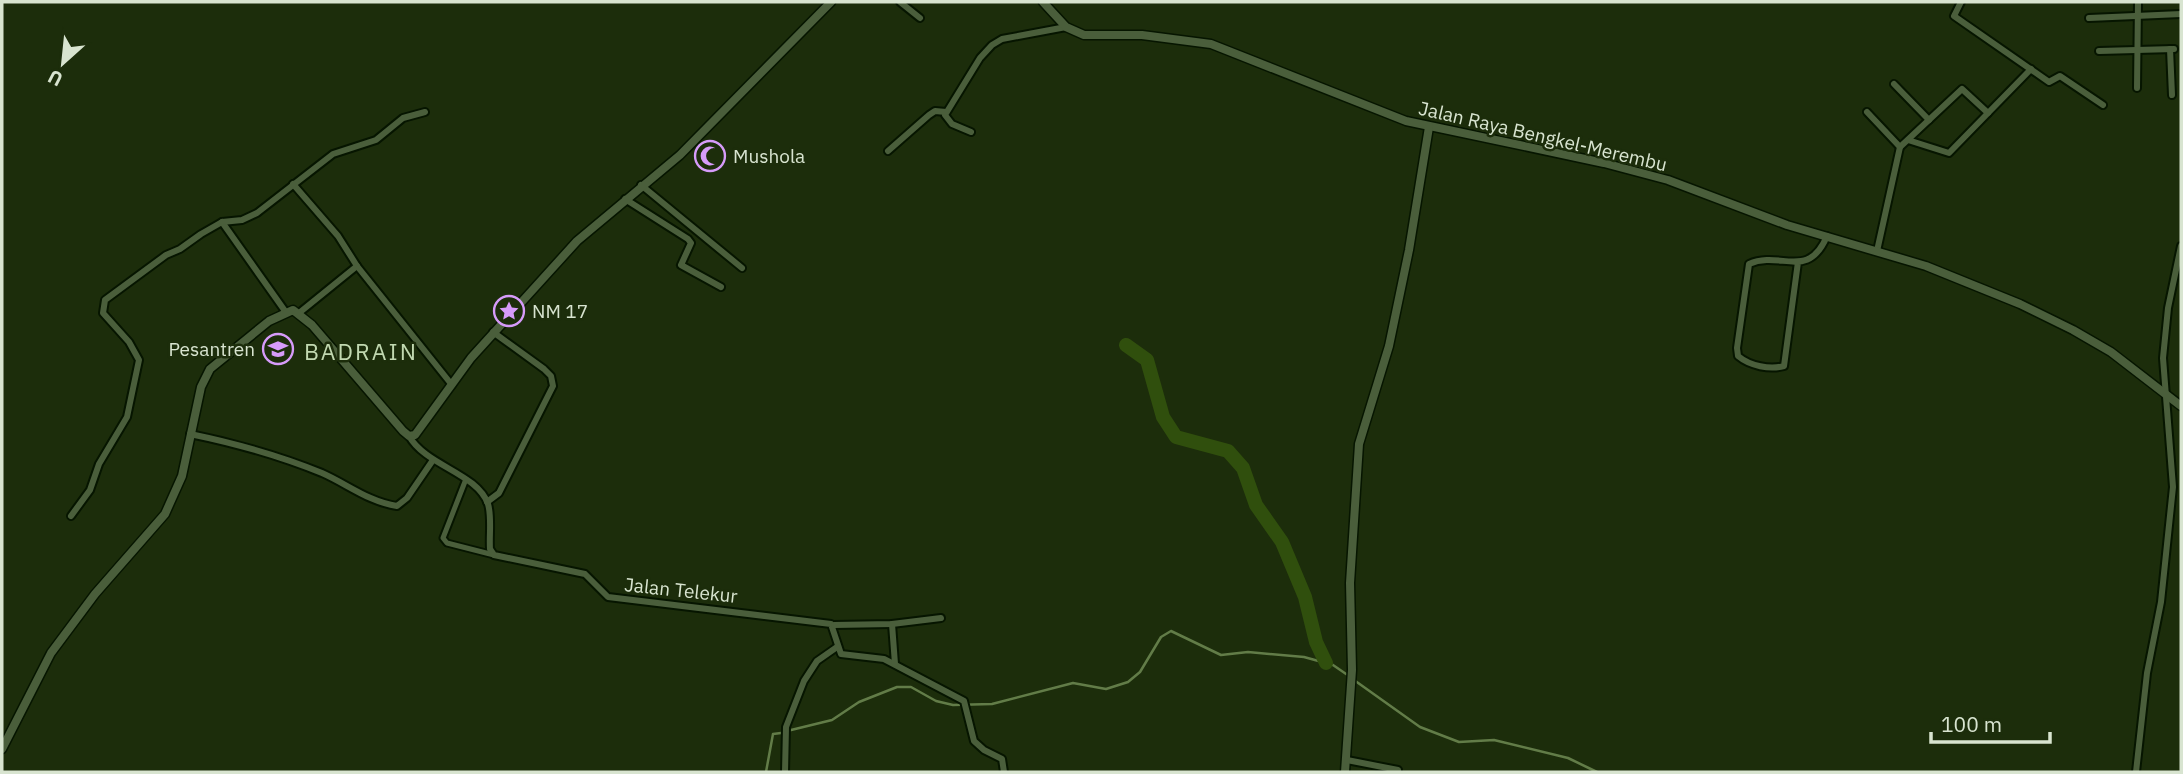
<svg xmlns="http://www.w3.org/2000/svg" width="2183" height="774" viewBox="0 0 2183 774" font-family="'IBM Plex Sans',sans-serif">
<rect width="100%" height="100%" fill="#1c2d0b"/>
<g fill="none" stroke-linecap="round" stroke-linejoin="round">
<g stroke="#627c48" stroke-width="2.5">
<path d="M1354 680 1420 727 1459 742 1494 740 1568 758 1597 772"/>
<path d="M787 731 832 720 859 702 897 687H911L936 701 953 705 992 704 1073 683 1106 689 1128 682 1140 672 1161 637 1171 631 1221 655 1248 652 1304 657 1333 665 1349 676"/>
<path d="M766 772 773 734 781 733"/>
</g>
<path stroke="#304f0d" stroke-width="14" d="M1126 345 1147 360 1163 417 1176 437 1228 451 1243 468 1256 505 1282 542 1305 597 1316 642 1326 663"/>
<g stroke="#061500" stroke-width="9">
<path id="pedestrian" d="M466 479 443 538 447 543 494 555"/>
</g>
<g stroke="#061500" stroke-width="10">
<g id="minor">
<path d="M900 2 920 18"/>
<path d="M1961 2 1954 16 2049 82 2060 76 2103 105"/>
<path d="M2089 18 2181 14"/>
<path d="M2170 49 2172 95"/>
<path d="M2099 51 2174 49"/>
<path d="M1894 84 1929 120"/>
<path d="M2137 88 2138 2"/>
<path d="M1867 112 1900 147"/>
<path d="M971 132 952 124 945 115 980 58 992 45 1002 39 1066 27"/>
<path d="M1908 140 1949 153 2031 69"/>
<path d="M888 151 929 115 935 111 946 112"/>
<path d="M293 184 338 236 357 266 452 385"/>
<path d="M641 185 742 268"/>
<path d="M625 199 688 239 691 243 681 265 721 287"/>
<path d="M222 222 285 311"/>
<path d="M1877 251 1900 147 1962 89 1988 113"/>
<path d="M1798 262 1784 366C1770 370 1750 366 1738 356L1737 348 1749 264C1781 250 1808 281 1827 236"/>
<path d="M299 313 357 266"/>
<path d="M190 434C234 443 280 456 322 473 347 484 369 502 397 506L407 498 433 460"/>
<path d="M409 436C426 466 477 473 488 504 492 517 489 535 490 549L494 555 585 574 608 597 831 624 841 654 884 659 964 701 974 741 984 750 1002 759 1004 772"/>
<path d="M487 502 499 493 553 386 551 376 544 369 493 332"/>
<path d="M71 516 90 490 99 464 127 417 139 360 129 342 103 313 105 300 166 255 180 249 201 234 222 222 242 220 257 213 333 154 376 140 403 118 425 112"/>
<path d="M892 624 895 664"/>
<path d="M834 625 892 624 941 618"/>
<path d="M1347 760 1398 770"/>
<path d="M785 772 786 727 804 681 817 661 837 647"/>
<path d="M2136 772 2147 673 2161 602 2173 487 2163 358 2168 308 2181 246"/>
</g>
</g>
<g stroke="#061500" stroke-width="11">
<g id="tertiary">
<path d="M1043 2 1066 27 1084 35H1142L1211 44 1406 121 1604 163 1668 180 1787 225 1926 266 2020 304 2073 330 2111 352 2181 406"/>
<path d="M2 749 51 653 95 594 165 514 182 476 201 387 210 369 269 321 293 310 312 325 403 431 409 436 415 435 471 358 577 241 680 155 831 2"/>
<path d="M1345 772 1352 670 1350 583 1359 444 1389 346 1409 250 1429 127"/>
</g>
</g>
<use href="#pedestrian" stroke="#4a5e3b" stroke-width="5"/>
<use href="#minor" stroke="#4a5e3b" stroke-width="6"/>
<use href="#tertiary" stroke="#4a5e3b" stroke-width="8"/>
</g>
<defs>
<g id="mosque-ring" transform="scale(1.575)"><circle r="9.5" fill="#1c2d0b" stroke="#d69bfa" stroke-width="1.5"/><path d="M3.5-4.9A6 6 0 1 0 3.5 4.9A5 5 0 1 1 3.5-4.9Z" fill="#d69bfa"/></g>
<g id="sight-ring" transform="scale(1.575)"><circle r="9.5" fill="#1c2d0b" stroke="#d69bfa" stroke-width="1.5"/><path d="M0-6L1.8-2.2L6-1.7L2.9 1.2L3.7 5.4L0 3.3L-3.7 5.4L-2.9 1.2L-6-1.7L-1.8-2.2Z" fill="#d69bfa"/></g>
<g id="school-ring" transform="scale(1.575)"><circle r="9.5" fill="#1c2d0b" stroke="#d69bfa" stroke-width="1.5"/><path d="M0-5L7-2L0 1L-7-2ZM-4 1L0 2.5L4 1V4Q0 6-4 4Z" fill="#d69bfa"/></g>
</defs>
<g fill-rule="evenodd">
<use href="#mosque-ring" x="710" y="156"/>
<use href="#sight-ring" x="509" y="311"/>
<use href="#school-ring" x="278" y="349"/>
</g>
<g text-anchor="middle" dominant-baseline="central" stroke-width="5" stroke-linejoin="round" paint-order="stroke">
<g font-size="19" fill="#d8e4d0" stroke="#1c2d0b">
<text transform="translate(1543 136) rotate(13)">Jalan Raya Bengkel-Merembu</text>
<text transform="translate(681 590) rotate(6)">Jalan Telekur</text>
</g>
<g font-size="19" fill="#d8e4d0" stroke="#1c2d0b" text-anchor="start">
<text x="733" y="156">Mushola</text>
<text x="532" y="311">NM 17</text>
<text x="255" y="349" text-anchor="end">Pesantren</text>
</g>
<g font-size="23" letter-spacing="2" fill="#c1d8b0" stroke="#1c2d0b">
<text x="361" y="351">BADRAIN</text>
</g>
</g>
<rect width="2183" height="774" fill="none" stroke="#d8e4d0" stroke-width="7"/>
<g transform="translate(63 63) rotate(207)" stroke="#1c2d0b" stroke-width="5" paint-order="stroke">
<path d="M0-5L12 26L0 18L-12 26Z" fill="#d8e4d0"/>
<text y="-10" font-size="19" font-weight="bold" text-anchor="middle" fill="#d8e4d0">U</text>
</g>
<path d="M1931 732v10h119v-10" fill="none" stroke="#d8e4d0" stroke-width="3.5"/>
<text x="1941" y="732" font-size="21" fill="#d8e4d0" stroke="#1c2d0b" stroke-width="5" paint-order="stroke">100 m</text>
</svg>
